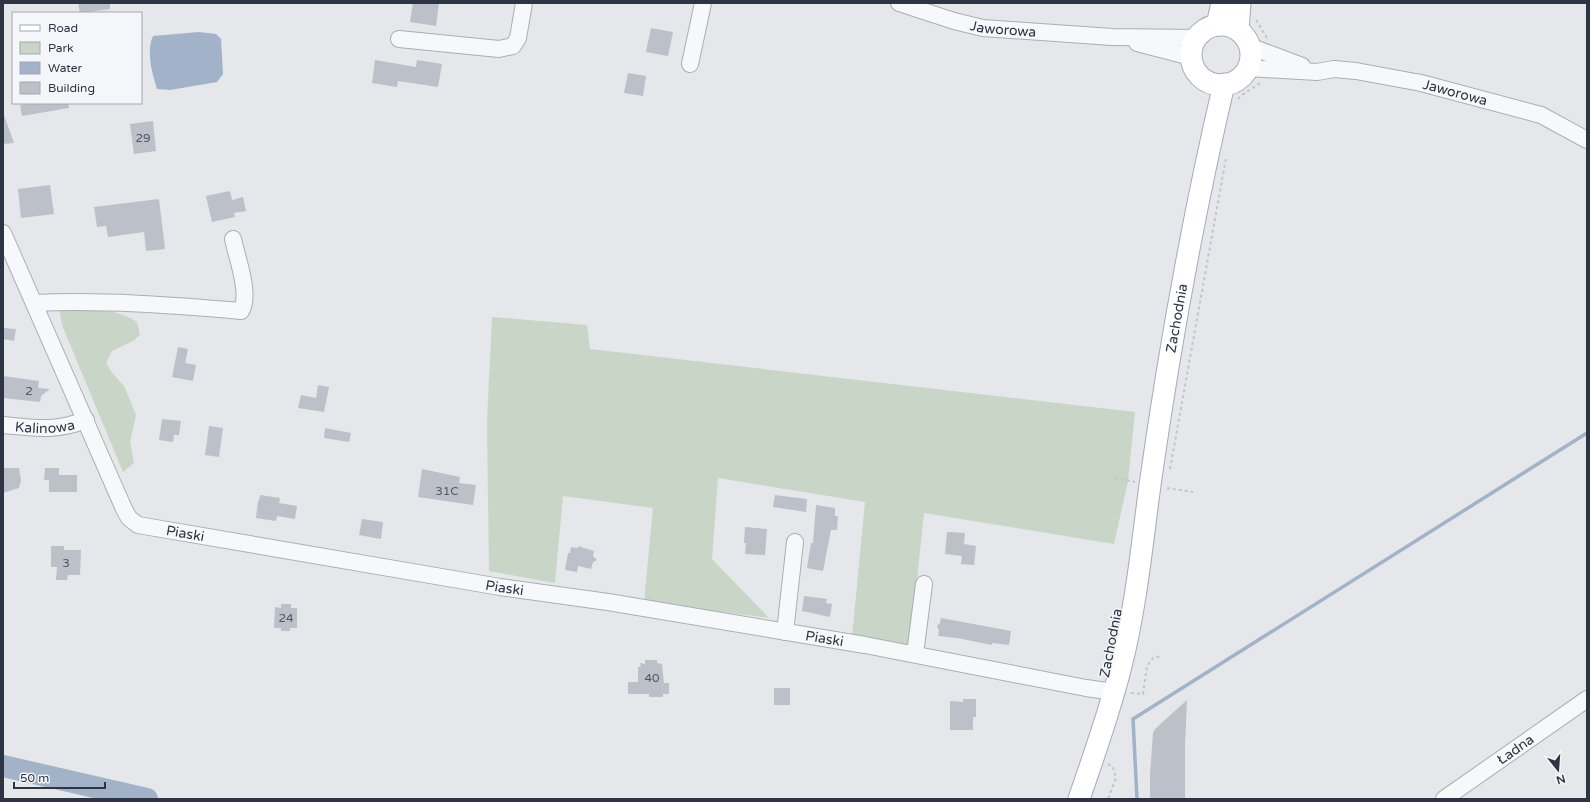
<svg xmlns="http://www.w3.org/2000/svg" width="1590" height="802" viewBox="0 0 1590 802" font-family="'Varela Round',sans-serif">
<rect width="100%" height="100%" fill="#e5e7eb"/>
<g fill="#c9d5c6">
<path d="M59 308C85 309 115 307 137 322L140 335 133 341 112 351 106 363 112 373 124 386 136 415 130 442 134 463 123 472 62 325Z"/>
<path d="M492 317 587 325 590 349 1135 412 1128 481 1114 544 924 513 910 646 852 637 865 502 718 478 712 559 769 618 644 602 653 508 563 496 555 583 489 571 487 421Z"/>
</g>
<path fill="#a2b3c9" d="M199 32 216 34 221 39 223 74 217 82 170 90 157 89C152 73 146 51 153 36Z"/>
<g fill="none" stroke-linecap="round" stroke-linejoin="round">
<path stroke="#a2b3c9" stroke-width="3.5" d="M1137 799 1133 719 1587 433"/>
<path stroke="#a2b3c9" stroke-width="22" d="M3 766 147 799"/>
</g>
<g fill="#bcc0c8">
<path d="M78 3H110V9L80 13Z"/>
<path d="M413 3H439L436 26 410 22Z"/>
<path d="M651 28 673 32 668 56 646 52Z"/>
<path d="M375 60 416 67 417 60 442 64 438 87 398 81 397 87 372 83Z"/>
<path d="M628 73 646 76 643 96 624 93Z"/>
<path d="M31 103H68L69 108 22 116 20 105Z"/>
<path d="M3 115H4L14 143 3 144Z"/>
<path d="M153 121 156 151 134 154 130 124Z"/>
<path d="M50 185 54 214 21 218 18 189Z"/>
<path d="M230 191 232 200 243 197 246 211 234 213 235 217 212 222 206 196Z"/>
<path d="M159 199 165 249 146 251 144 232 108 237 106 226 97 227 94 207Z"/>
<path d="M3 328 16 329 14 341 3 339Z"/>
<path d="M178 347 188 349 185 363 196 365 193 381 172 377Z"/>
<path d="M3 376 39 381 38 388 50 389 41 396 40 402 3 398Z"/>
<path d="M318 385 329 387 324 412 298 408 301 395 316 398Z"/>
<path d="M162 419 181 421 179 435H174L173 442 159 440Z"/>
<path d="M209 426 223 428 219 457 205 455Z"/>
<path d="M325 428 351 433 349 442 324 438Z"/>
<path d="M3 468H19L21 480 19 488 3 493Z"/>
<path d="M45 468H59V475H77V492H49V480H44Z"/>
<path d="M422 469 460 477 459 483 476 485 473 505 418 497Z"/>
<path d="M260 495 280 498 279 503 297 506 295 519 277 516 276 521 256 518 258 501H259Z"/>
<path d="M775 495 807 499 806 512 773 507Z"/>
<path d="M816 505 835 508V516H838L837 530H831L823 571 807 568 811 543H813Z"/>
<path d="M362 519 383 522 381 539 359 535Z"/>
<path d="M745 527 767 529 765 555 745 554 746 543H744Z"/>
<path d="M947 532 965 533 964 544 976 546 974 565 961 564 962 556 945 554Z"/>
<path d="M51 546H64V550H81L80 575H68L67 580H56L57 567H51Z"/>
<path d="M578 546 594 551 593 556 597 560 593 562 591 569 578 566 577 572 565 570 568 553H570L571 547 578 548Z"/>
<path d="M804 596 827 599 826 603 832 604 830 617 802 611Z"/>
<path d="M281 604H291V608H297V628H290V631H281V628H274L275 607 281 608Z"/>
<path d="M941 618 1011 631 1009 645 992 643V645L957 638 938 636 939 631 937 626 940 623Z"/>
<path d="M645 660H657V663L662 664 664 683H669V694H663V697H649V694H628V682H638V667H641L640 663 645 664Z"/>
<rect x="774" y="688" width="16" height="17"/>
<path d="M963 699H976V717H973V730H950V701L963 702Z"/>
<path d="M1187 700 1185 745V799H1150V774L1153 733 1155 729Z"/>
</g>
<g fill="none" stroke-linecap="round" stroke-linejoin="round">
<g stroke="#aaaeb5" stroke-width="18">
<g id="minor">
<path id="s1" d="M899 3 954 21 983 28 1112 37 1196 38"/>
<path d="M399 39 499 49 513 46 518 38 524 3"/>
<path d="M1137 43 1191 57"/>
<path d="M1249 46 1302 66"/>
<path d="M690 64 703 3"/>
<path id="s2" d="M1247 68 1317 72 1334 69 1356 71 1421 83 1541 115 1587 140"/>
<path id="s3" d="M3 233 124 509 129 518 138 525 500 587 608 602 865 645 1086 688 1114 692"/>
<path d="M34 303C103 300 172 305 241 311 251 295 237 258 233 239"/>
<path id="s4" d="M3 425C36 428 54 432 86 420"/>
<path d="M785 632 795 542"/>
<path d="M915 654 924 584"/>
<path id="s5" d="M1444 799 1587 699"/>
</g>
</g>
<g stroke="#a4abb7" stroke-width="23">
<g id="major">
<path d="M1217 25 1222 3"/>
<circle cx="1221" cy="55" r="30"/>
<path d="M1238 30 1240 3"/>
<path id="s6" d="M1079 799C1094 755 1110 711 1121 666 1136 607 1142 545 1150 485 1169 351 1193 216 1224 84"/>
</g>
</g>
<g stroke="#c2c5ca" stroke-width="2" stroke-dasharray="3 3" stroke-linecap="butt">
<path d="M1256 20 1267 38"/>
<path d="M1238 99 1242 95 1260 83"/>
<path d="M1170 469 1226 158"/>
<path d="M1115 478 1135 482"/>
<path d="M1167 488 1193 492"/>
<path d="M1131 693 1143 694 1147 666 1153 658 1162 656"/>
<path d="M1108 764 1113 767 1116 778 1108 799"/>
</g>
<use href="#minor" stroke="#f7f8fa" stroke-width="16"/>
<use href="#major" stroke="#fff" stroke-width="21"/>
</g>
<g text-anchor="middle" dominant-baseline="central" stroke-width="3" stroke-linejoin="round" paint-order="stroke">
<g font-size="12" fill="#515764">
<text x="143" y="138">29</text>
<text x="29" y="391">2</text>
<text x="447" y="491">31C</text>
<text x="66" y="563">3</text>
<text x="286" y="618">24</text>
<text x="652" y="678">40</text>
</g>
<g font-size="14" fill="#2d3443" stroke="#f4f6f9">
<text stroke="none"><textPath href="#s1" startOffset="108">Jaworowa</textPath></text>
<text stroke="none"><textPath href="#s2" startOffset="211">Jaworowa</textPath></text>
<text stroke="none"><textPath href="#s6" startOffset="492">Zachodnia</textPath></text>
<text stroke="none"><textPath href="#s4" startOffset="42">Kalinowa</textPath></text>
<text stroke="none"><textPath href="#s3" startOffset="371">Piaski</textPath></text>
<text stroke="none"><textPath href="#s3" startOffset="695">Piaski</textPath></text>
<text stroke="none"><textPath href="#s3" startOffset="1019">Piaski</textPath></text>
<text transform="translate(1111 643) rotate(-79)">Zachodnia</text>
<text stroke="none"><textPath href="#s5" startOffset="87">Ładna</textPath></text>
</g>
</g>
<rect width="1590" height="802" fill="none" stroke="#2d3443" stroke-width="8"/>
<rect x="12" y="12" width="130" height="92" fill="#f4f6f9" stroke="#a4a8b0"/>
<rect x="20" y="25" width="20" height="6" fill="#ffffff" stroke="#a4a8b0"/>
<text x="48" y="32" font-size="12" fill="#2d3443">Road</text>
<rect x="20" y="42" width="20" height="12" fill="#c9d5c6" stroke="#a4a8b0"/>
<text x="48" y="52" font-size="12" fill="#2d3443">Park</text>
<rect x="20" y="62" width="20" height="12" fill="#a2b3c9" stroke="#a4a8b0"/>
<text x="48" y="72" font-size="12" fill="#2d3443">Water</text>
<rect x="20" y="82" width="20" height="12" fill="#bcc0c8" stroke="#a4a8b0"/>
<text x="48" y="92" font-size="12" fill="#2d3443">Building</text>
<g transform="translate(1558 770) rotate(163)" stroke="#f4f6f9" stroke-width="3" paint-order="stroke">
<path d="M0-3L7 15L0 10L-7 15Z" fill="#2d3443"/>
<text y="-6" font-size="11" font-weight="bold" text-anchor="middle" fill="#2d3443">N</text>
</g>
<path d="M14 782v6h91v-6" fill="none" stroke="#2d3443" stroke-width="2"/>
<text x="20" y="782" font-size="12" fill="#2d3443" stroke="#f4f6f9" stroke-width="3" paint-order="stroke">50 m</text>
</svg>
